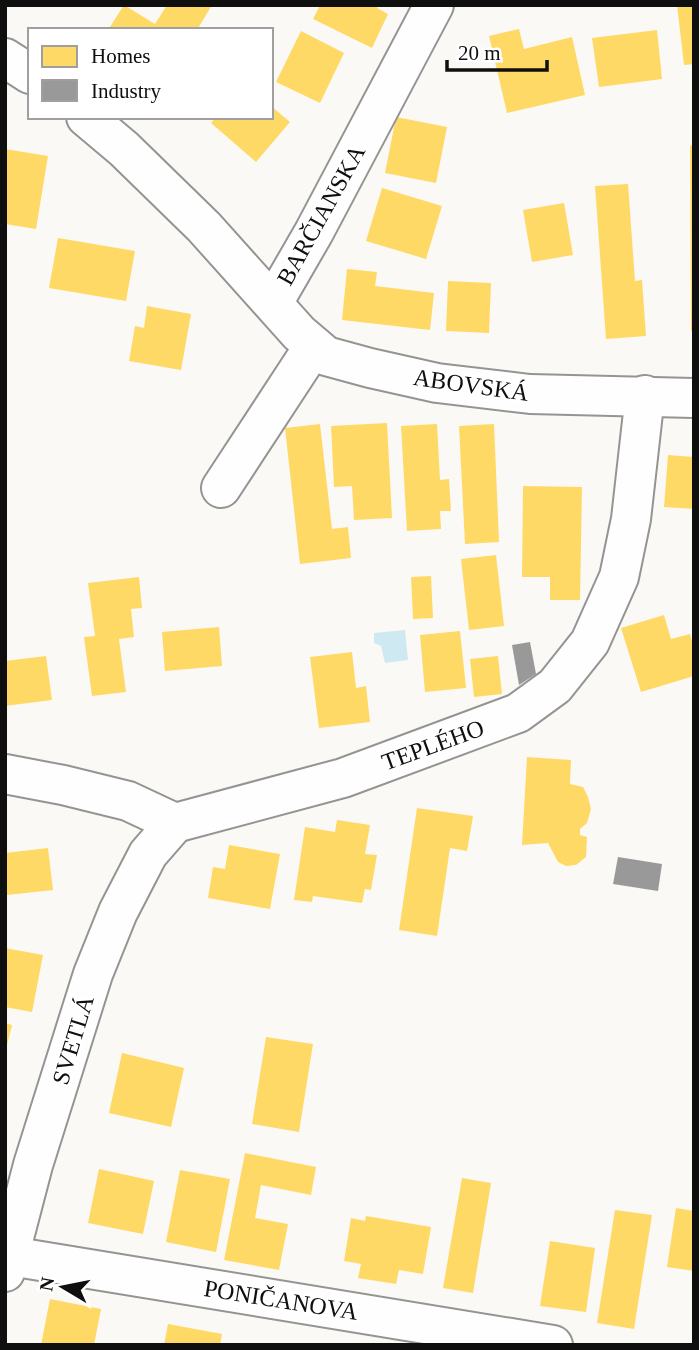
<svg xmlns="http://www.w3.org/2000/svg" width="699" height="1350" viewBox="0 0 699 1350" font-family="'Times New Roman',serif">
<rect width="100%" height="100%" fill="#fbf9f5"/>
<path fill="#cee9f2" d="M405 630 408 660 385 663 381 646 374 643V633Z"/>
<g fill="#ffd966">
<path d="M124 5 155 24 167 5H212L197 30H108Z"/>
<path d="M320 5H378L377 8 388 14 372 48 313 19Z"/>
<path d="M677 5H694V64L684 65Z"/>
<path d="M519 29 524 49 572 37 585 95 507 113 489 36Z"/>
<path d="M657 30 662 79 599 87 592 38Z"/>
<path d="M301 31 344 53 320 103 276 82Z"/>
<path d="M271 106 290 122 256 162 211 123 216 117H271Z"/>
<path d="M396 117 447 127 436 183 385 173Z"/>
<path d="M694 145V331H691L690 146Z"/>
<path d="M5 149 48 156 36 229 5 224Z"/>
<path d="M628 184 635 281 642 280 646 336 606 339 595 186Z"/>
<path d="M382 188 442 206 426 259 366 241Z"/>
<path d="M564 203 573 255 532 262 523 210Z"/>
<path d="M58 238 135 251 126 301 49 288Z"/>
<path d="M347 269 377 272 375 286 434 293 430 330 342 320Z"/>
<path d="M448 281 491 283 489 333 446 331Z"/>
<path d="M147 306 191 314 181 370 129 361 135 326 144 328Z"/>
<path d="M387 423 392 518 354 520 352 486 334 487 331 426Z"/>
<path d="M320 424 332 529 348 527 351 558 300 564 285 428Z"/>
<path d="M437 424 440 480 449 479 451 511H440L441 529 407 531 401 426Z"/>
<path d="M494 424 499 542 465 544 459 426Z"/>
<path d="M668 455 694 457V509L664 507Z"/>
<path d="M523 486 582 487 580 600H550V577H522Z"/>
<path d="M496 555 504 626 469 630 461 559Z"/>
<path d="M431 576 433 618 413 619 411 577Z"/>
<path d="M139 577 142 608 131 609 134 637 119 639 126 692 92 696 84 637 95 636 88 583Z"/>
<path d="M664 615 671 639 690 634 694 647V676L641 692 621 628Z"/>
<path d="M219 627 222 666 165 671 162 632Z"/>
<path d="M460 631 466 688 425 692 420 635Z"/>
<path d="M352 652 356 688 366 686 370 722 319 728 310 657Z"/>
<path d="M46 656 52 700 5 706V661Z"/>
<path d="M498 656 502 694 474 697 470 659Z"/>
<path d="M527 757 571 760 570 784 583 787 588 797 591 809 587 823 580 829V835L587 837 586 857 576 865 566 866 558 862 548 843 522 845Z"/>
<path d="M417 808 473 816 467 851 450 848 437 936 399 930Z"/>
<path d="M337 820 370 825 365 854 377 855 371 890 365 889 362 903 313 896 312 902 294 900 305 827 335 832Z"/>
<path d="M229 845 280 854 270 909 208 898 213 867 225 869Z"/>
<path d="M48 848 53 890 7 895 5 853Z"/>
<path d="M5 948 43 955 32 1012 5 1007Z"/>
<path d="M5 1023 12 1025 6 1049H5Z"/>
<path d="M266 1037 313 1044 299 1132 252 1124Z"/>
<path d="M122 1053 184 1068 171 1127 109 1113Z"/>
<path d="M245 1153 316 1167 311 1195 261 1185 255 1218 288 1224 279 1270 224 1260Z"/>
<path d="M99 1169 154 1181 143 1234 88 1223Z"/>
<path d="M180 1170 230 1179 216 1252 166 1242Z"/>
<path d="M462 1178 491 1183 473 1293 443 1288Z"/>
<path d="M676 1208 694 1211V1271L667 1267Z"/>
<path d="M615 1210 652 1215 634 1329 597 1323Z"/>
<path d="M366 1216 431 1227 423 1274 399 1270 396 1284 358 1278 361 1264 344 1261 351 1218 365 1221Z"/>
<path d="M550 1241 595 1248 586 1312 540 1306Z"/>
<path d="M50 1299 101 1309 94 1345H41Z"/>
<path d="M168 1324 222 1334 220 1345H164Z"/>
</g>
<g fill="#999">
<path d="M530 642 536 674 519 685 512 645Z"/>
<path d="M618 857 662 864 658 891 613 884Z"/>
</g>
<g fill="none" stroke-linecap="round" stroke-linejoin="round">
<g stroke="#959493" stroke-width="42">
<g id="minor">
<path d="M5 58 30 74"/>
<path d="M86 117 124 149 204 227 299 333 326 356 370 368 437 383 530 394 694 398"/>
<path d="M273 303 314 232 434 5"/>
<path d="M221 488 314 346"/>
<path d="M5 774 63 785 128 801 175 823 343 778 518 713 555 686 590 642 619 577 631 519 645 395"/>
<path d="M10 1256 553 1345"/>
<path d="M5 1272 33 1165 93 974 118 912 148 854 175 823"/>
</g>
</g>
<use href="#minor" stroke="#fefefe" stroke-width="38"/>
</g>
<g text-anchor="middle" dominant-baseline="central" stroke-width="7" stroke-linejoin="round" paint-order="stroke">
<g font-size="24" fill="#0f0f0f" stroke="#fff">
<text transform="translate(321 215) rotate(-61)">BARČIANSKA</text>
<text transform="translate(471 385) rotate(8)">ABOVSKÁ</text>
<text transform="translate(433 745) rotate(-20)">TEPLÉHO</text>
<text transform="translate(73 1040) rotate(-73)">SVETLÁ</text>
<text transform="translate(281 1300) rotate(9)">PONIČANOVA</text>
</g>
</g>
<rect width="699" height="1350" fill="none" stroke="#0f0f0f" stroke-width="14"/>
<rect x="28" y="28" width="245" height="91" fill="#ffffff" stroke="#9f9f9f" stroke-width="2"/>
<rect x="42" y="46" width="35" height="21" fill="#ffd966" stroke="#9f9f9f" stroke-width="2"/>
<text x="91" y="63" font-size="21" fill="#0f0f0f">Homes</text>
<rect x="42" y="80" width="35" height="21" fill="#999999" stroke="#9f9f9f" stroke-width="2"/>
<text x="91" y="98" font-size="21" fill="#0f0f0f">Industry</text>
<g transform="translate(63 1287) rotate(280)" stroke="#ffffff" stroke-width="5" paint-order="stroke">
<path d="M0-5L12 26L0 18L-12 26Z" fill="#0f0f0f"/>
<text y="-10" font-size="19" font-weight="bold" text-anchor="middle" fill="#0f0f0f">N</text>
</g>
<path d="M447 60v10h100v-10" fill="none" stroke="#0f0f0f" stroke-width="3.5"/>
<text x="458" y="60" font-size="21" fill="#0f0f0f" stroke="#ffffff" stroke-width="5" paint-order="stroke">20 m</text>
</svg>
